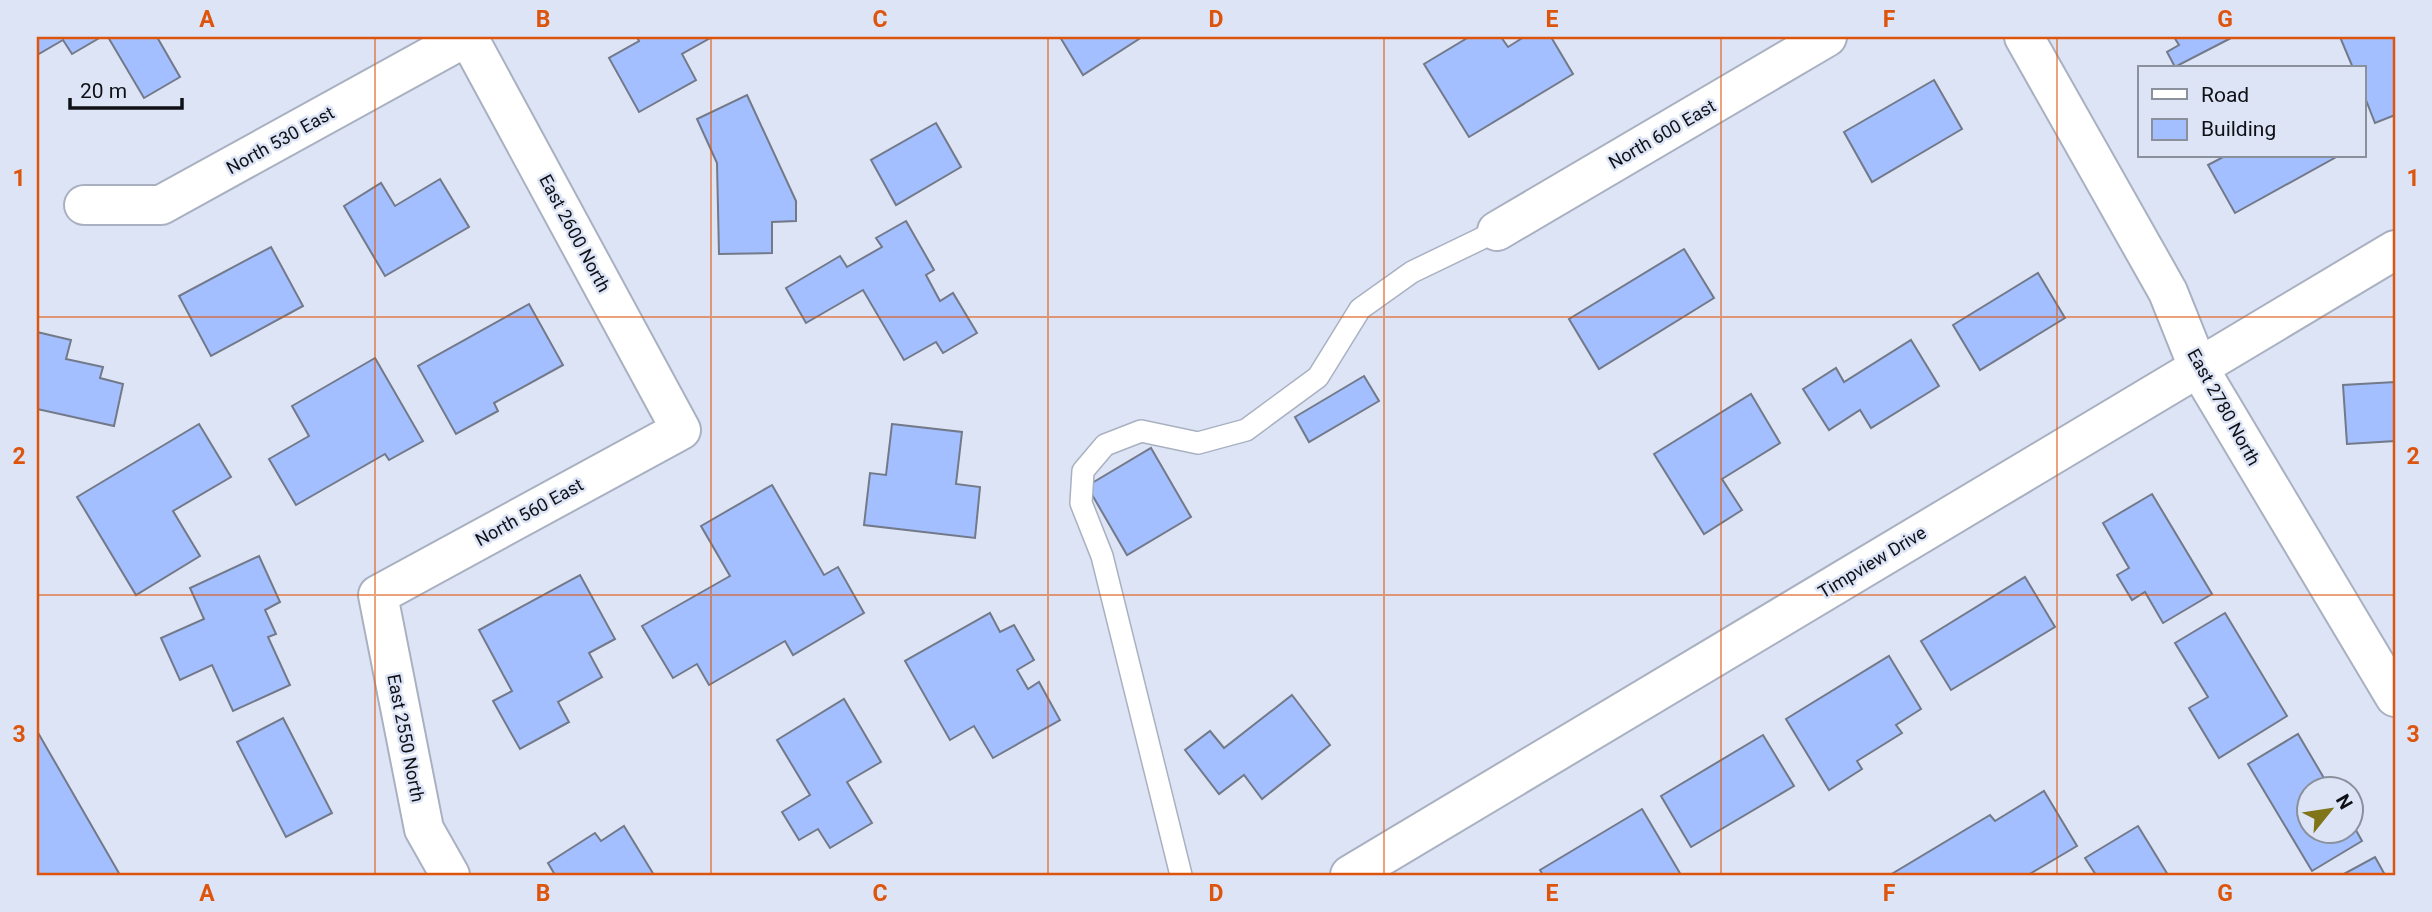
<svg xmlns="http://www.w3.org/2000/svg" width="2432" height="912" viewBox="0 0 2432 912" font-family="Roboto,sans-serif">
<rect width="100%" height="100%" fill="#dde4f6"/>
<g fill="#a4bfff" stroke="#727988" stroke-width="2">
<path d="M37 37H101L72 54 63 40 37 55Z"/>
<path d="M108 37H157L180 77 144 98Z"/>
<path d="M637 37H712L682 54 696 80 639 112 609 58 639 41Z"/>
<path d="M1060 37H1142L1083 75Z"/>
<path d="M1469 37H1501L1508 47 1524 37H1551L1573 74 1469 137 1424 64Z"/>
<path d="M2174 37H2233L2175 67 2167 52 2179 45Z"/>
<path d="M2340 37H2395V115L2375 123 2364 95V68H2353Z"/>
<path d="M1934 80 1962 129 1872 182 1844 132Z"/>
<path d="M747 95 796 201V221L772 222V253L719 254 717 163 697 119Z"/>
<path d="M936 123 961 167 896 205 871 160Z"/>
<path d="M2225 156H2338L2235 213 2208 165Z"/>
<path d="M440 179 469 227 385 276 344 206 381 183 395 206Z"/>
<path d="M906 221 934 270 926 275 940 301 953 293 977 333 943 353 936 342 904 360 863 290 806 323 786 288 840 256 847 267 882 247 876 238Z"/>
<path d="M271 247 303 306 211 356 179 296Z"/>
<path d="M1684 249 1714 298 1599 369 1569 319Z"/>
<path d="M2038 273 2065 318 1980 370 1953 325Z"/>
<path d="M529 304 563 365 494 403 498 411 456 434 418 366Z"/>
<path d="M37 332 71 340 66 359 103 367 100 378 123 384 114 426 37 409Z"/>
<path d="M1911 340 1939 386 1871 428 1860 410 1829 430 1803 389 1836 368 1844 382Z"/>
<path d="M375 358 423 441 389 460 385 454 296 505 269 459 309 436 292 406Z"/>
<path d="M1364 376 1379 401 1309 442 1295 417Z"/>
<path d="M2395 382V441L2347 444 2343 385Z"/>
<path d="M1751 394 1780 443 1722 479 1742 510 1704 534 1654 454Z"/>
<path d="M199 424 231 477 173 511 200 556 136 595 77 497Z"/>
<path d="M892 424 962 432 956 484 980 487 975 538 864 525 870 473 886 475Z"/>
<path d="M1151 448 1191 517 1127 555 1087 486Z"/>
<path d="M772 485 824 575 838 567 864 613 793 655 785 641 709 685 697 664 673 678 642 626 730 576 701 526Z"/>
<path d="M2152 494 2212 594 2163 623 2145 592 2132 600 2117 575 2129 568 2103 523Z"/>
<path d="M259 556 280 602 265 610 276 634 268 637 290 685 233 711 212 665 180 680 161 638 204 619 190 588Z"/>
<path d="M580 575 615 639 589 653 602 677 558 702 569 722 520 749 493 701 512 691 479 630Z"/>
<path d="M2025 577 2055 627 1951 690 1921 641Z"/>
<path d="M990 613 1000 632 1014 625 1034 660 1017 670 1028 689 1039 682 1060 720 993 758 974 726 950 740 905 661Z"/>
<path d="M2225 613 2287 716 2219 758 2189 708 2208 697 2175 643Z"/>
<path d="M1889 656 1921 709 1896 725 1902 733 1857 761 1862 769 1829 790 1786 719Z"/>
<path d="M1292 695 1330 745 1262 799 1244 775 1219 794 1185 750 1210 731 1224 748Z"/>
<path d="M844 699 881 762 847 782 872 823 830 848 818 829 799 840 782 812 810 795 777 740Z"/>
<path d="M283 718 332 813 286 837 237 742Z"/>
<path d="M37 731 120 875H37Z"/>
<path d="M2298 734 2331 790H2310V832H2352V823L2362 841 2312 871 2248 764Z"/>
<path d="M1763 735 1794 786 1691 847 1661 796Z"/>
<path d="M2044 791 2077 846 2028 875H1890L1990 815 1995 821Z"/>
<path d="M1642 809 1681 875H1543L1540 870Z"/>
<path d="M624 826 654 875H555L548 863 595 833 601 841Z"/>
<path d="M2138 826 2168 875H2096L2085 858Z"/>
<path d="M2375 857 2385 875H2342Z"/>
</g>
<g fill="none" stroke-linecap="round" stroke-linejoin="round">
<g stroke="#a9b1c1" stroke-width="24">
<path id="service" d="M1181 875 1102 556 1081 503 1083 471 1105 445 1141 431 1198 443 1246 430 1318 377 1360 309 1412 272 1497 231"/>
</g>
<g stroke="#a9b1c1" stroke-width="42">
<g id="minor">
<path d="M84 205H161L466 37"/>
<path d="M1497 231 1827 37"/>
<path d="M450 875 424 829 378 595 681 430 468 37"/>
</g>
</g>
<g stroke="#a9b1c1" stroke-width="42">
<g id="tertiary">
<path d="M2024 37 2168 292 2198 367 2395 697"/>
<path d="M1350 875 2395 250"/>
</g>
</g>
<use href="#service" stroke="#fff" stroke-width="21"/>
<use href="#minor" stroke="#fff" stroke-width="38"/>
<use href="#tertiary" stroke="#fff" stroke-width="38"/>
</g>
<path fill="none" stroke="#dd550d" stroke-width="2" stroke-opacity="0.55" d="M375 37V875M711 37V875M1048 37V875M1384 37V875M1721 37V875M2057 37V875M37 317H2395M37 595H2395"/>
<g text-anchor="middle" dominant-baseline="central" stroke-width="5" stroke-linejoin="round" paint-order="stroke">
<g font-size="18" fill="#0f1117" stroke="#dde4f6">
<text transform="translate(1662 134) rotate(-30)">North 600 East</text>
<text transform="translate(280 140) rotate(-29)">North 530 East</text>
<text transform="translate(575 233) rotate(62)">East 2600 North</text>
<text transform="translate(2224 407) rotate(61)">East 2780 North</text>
<text transform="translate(529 512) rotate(-29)">North 560 East</text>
<text transform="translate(1872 562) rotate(-31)">Timpview Drive</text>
<text transform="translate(406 738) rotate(79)">East 2550 North</text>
</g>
</g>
<rect width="2432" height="912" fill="none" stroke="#dde4f6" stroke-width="77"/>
<rect x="2138" y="66" width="228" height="91" fill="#dde4f6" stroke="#8b909d" stroke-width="2"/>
<rect x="2152" y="89" width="35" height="10" fill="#ffffff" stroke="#8b909d" stroke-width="2"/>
<text x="2201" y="102" font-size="21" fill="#0f1117">Road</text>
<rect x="2152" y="119" width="35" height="21" fill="#a4bfff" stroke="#8b909d" stroke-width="2"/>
<text x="2201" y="136" font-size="21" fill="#0f1117">Building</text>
<g transform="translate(2330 810) rotate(60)"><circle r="33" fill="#dde4f6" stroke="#8b909d" stroke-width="2"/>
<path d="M0-5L12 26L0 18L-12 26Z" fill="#7f7518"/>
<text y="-10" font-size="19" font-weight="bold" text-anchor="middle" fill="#0f1117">N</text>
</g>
<path d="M70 98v10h112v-10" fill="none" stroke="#0f1117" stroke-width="3.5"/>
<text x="80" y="98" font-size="21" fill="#0f1117" stroke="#dde4f6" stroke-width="5" paint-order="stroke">20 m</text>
<rect x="38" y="38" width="2356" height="836" fill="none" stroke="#dd550d" stroke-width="2.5"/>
<g font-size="23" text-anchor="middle" font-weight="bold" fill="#dd550d">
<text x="207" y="27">A</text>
<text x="543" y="27">B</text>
<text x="880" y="27">C</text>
<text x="1216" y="27">D</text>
<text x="1552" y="27">E</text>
<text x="1889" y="27">F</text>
<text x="2225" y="27">G</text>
<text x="19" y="186">1</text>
<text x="2413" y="186">1</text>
<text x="19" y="464">2</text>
<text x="2413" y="464">2</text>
<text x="19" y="742">3</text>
<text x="2413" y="742">3</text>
<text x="207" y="901">A</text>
<text x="543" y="901">B</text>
<text x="880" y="901">C</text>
<text x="1216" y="901">D</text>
<text x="1552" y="901">E</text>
<text x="1889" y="901">F</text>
<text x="2225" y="901">G</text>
</g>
</svg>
